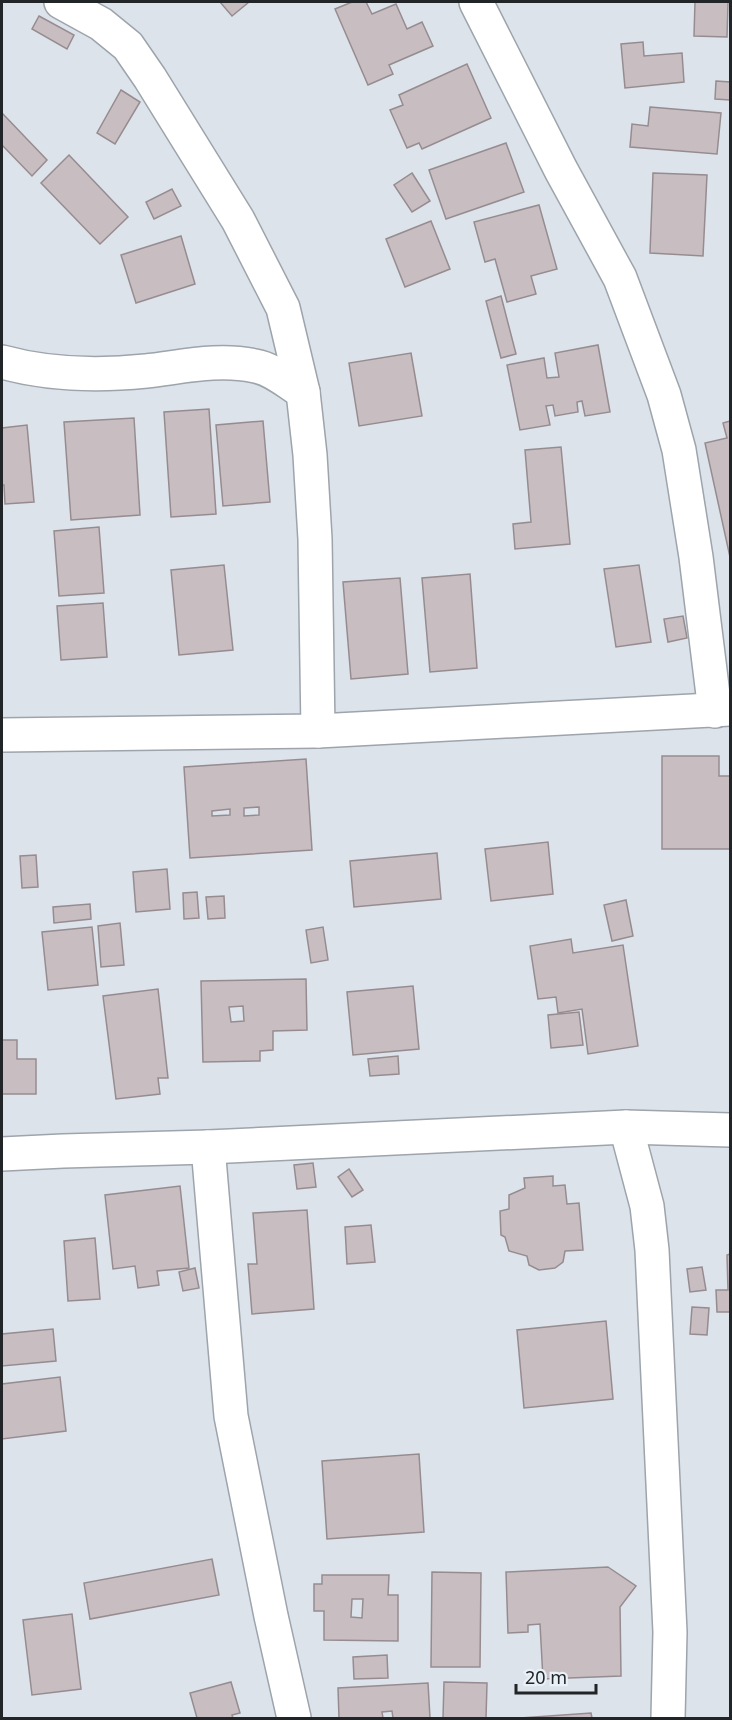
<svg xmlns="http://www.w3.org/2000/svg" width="732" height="1720" viewBox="0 0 732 1720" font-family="'Noto Sans',sans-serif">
<rect width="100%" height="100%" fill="#dce3eb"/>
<g fill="#c8bec2" stroke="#968c90" stroke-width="1.5" fill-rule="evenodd">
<path d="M220 2H249L232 16Z"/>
<path d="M352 2H366L372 14 396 4 407 29 422 22 433 46 389 65 393 74 368 85 335 9Z"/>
<path d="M695 2H728L727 37 694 36Z"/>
<path d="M39 16 74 35 67 49 32 29Z"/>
<path d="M643 42 644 56 682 53 684 82 625 88 621 44Z"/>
<path d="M467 64 491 118 422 149 419 143 407 148 390 110 403 105 399 95Z"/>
<path d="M716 81 730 82V100L715 99Z"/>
<path d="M121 90 140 102 115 144 97 133Z"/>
<path d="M650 107 721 113 717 154 630 147 632 124 648 126Z"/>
<path d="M2 113 47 160 32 176 2 145Z"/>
<path d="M506 143 524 192 446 219 429 170Z"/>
<path d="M69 155 128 217 100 244 41 183Z"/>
<path d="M412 173 430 201 412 212 394 185Z"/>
<path d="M653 173 707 175 703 256 650 253Z"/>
<path d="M172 189 181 206 154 219 146 202Z"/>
<path d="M539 205 557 269 531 276 536 294 507 302 495 259 485 262 474 222Z"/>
<path d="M431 221 450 269 405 287 386 239Z"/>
<path d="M181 236 195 284 136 303 121 255Z"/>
<path d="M501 296 516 354 501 358 486 301Z"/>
<path d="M598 345 610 412 585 416 582 401 577 402 578 412 555 416 553 405 546 406 550 425 520 430 507 365 544 358 547 378 559 377 555 353Z"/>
<path d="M411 353 422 416 359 426 349 363Z"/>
<path d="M209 409 216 514 171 517 164 412Z"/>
<path d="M134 418 140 515 71 520 64 422Z"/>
<path d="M263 421 270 502 223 506 216 425Z"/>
<path d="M730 421V557L705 443 727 438 723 423Z"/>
<path d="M27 425 34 502 5 504 4 485H2V428Z"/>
<path d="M561 447 570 544 515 549 513 524 531 522 525 450Z"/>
<path d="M99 527 104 593 59 596 54 531Z"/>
<path d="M224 565 233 650 179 655 171 570Z"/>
<path d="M639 565 651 642 616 647 604 569Z"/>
<path d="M470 574 477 668 430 672 422 578Z"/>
<path d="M400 578 408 674 351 679 343 582Z"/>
<path d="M103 603 107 657 61 660 57 606Z"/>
<path d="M683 616 687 638 668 642 664 619Z"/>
<path d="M662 756H719V776H730V849H662Z"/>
<path d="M306 759 312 850 190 858 184 767ZM259 807V815L244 816V808ZM230 809V815L212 816V811Z"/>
<path d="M548 842 553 894 491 901 485 849Z"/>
<path d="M437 853 441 899 354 907 350 861Z"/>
<path d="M36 855 38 887 22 888 20 856Z"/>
<path d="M167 869 170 909 136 912 133 872Z"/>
<path d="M197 892 199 918 184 919 183 893Z"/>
<path d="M224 896 225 918 208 919 206 897Z"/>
<path d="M626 900 633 936 612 941 604 905Z"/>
<path d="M90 904 91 919 54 923 53 907Z"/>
<path d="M120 923 124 965 101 967 98 926Z"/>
<path d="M92 927 98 985 48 990 42 932Z"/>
<path d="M323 927 328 960 311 963 306 930Z"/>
<path d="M571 939 573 953 623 945 638 1046 588 1054 582 1009 558 1013 556 997 538 999 530 946Z"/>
<path d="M306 979 307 1030 273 1031V1050L260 1051V1061L203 1062 201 981ZM243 1006 244 1021 231 1022 229 1007Z"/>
<path d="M413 986 419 1049 353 1055 347 992Z"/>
<path d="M158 989 168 1078H158L160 1094 116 1099 103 996Z"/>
<path d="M579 1012 583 1045 551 1048 548 1015Z"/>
<path d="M2 1040H17V1059H36V1094H2Z"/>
<path d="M398 1056 399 1074 370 1076 368 1059Z"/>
<path d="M313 1163 316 1187 297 1189 294 1165Z"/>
<path d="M349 1169 363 1190 352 1197 338 1177Z"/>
<path d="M553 1176V1186L565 1185 567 1204 579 1203 583 1250 565 1251 563 1262 555 1268 539 1270 529 1265 527 1256 509 1251 505 1237 501 1235 500 1211 509 1209V1195L525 1188 524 1178Z"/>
<path d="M180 1186 189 1268 157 1271 159 1285 138 1288 135 1266 113 1269 105 1195Z"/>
<path d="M307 1210 314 1309 252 1314 248 1264H257L253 1213Z"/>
<path d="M371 1225 375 1262 347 1264 345 1227Z"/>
<path d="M95 1238 100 1299 68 1301 64 1241Z"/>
<path d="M730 1254V1312H717L716 1290H728L727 1255Z"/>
<path d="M702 1267 706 1290 690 1292 687 1269Z"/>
<path d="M195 1268 199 1288 183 1291 179 1272Z"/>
<path d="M692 1307 709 1308 707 1335 690 1334Z"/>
<path d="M606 1321 613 1399 524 1408 517 1330Z"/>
<path d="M53 1329 56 1361 2 1366V1334Z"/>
<path d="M60 1377 66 1431 2 1439V1384Z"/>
<path d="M419 1454 424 1532 327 1539 322 1461Z"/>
<path d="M212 1559 219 1595 90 1619 84 1583Z"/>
<path d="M608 1567 636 1586 620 1607 621 1676 543 1679 540 1624 528 1625V1632L508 1633 506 1572Z"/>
<path d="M432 1572 481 1573 480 1667H431Z"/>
<path d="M322 1575H389L388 1595H398V1641L324 1640V1611H314V1584H322ZM352 1599H363L362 1618 351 1617Z"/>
<path d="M72 1614 81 1689 32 1695 23 1620Z"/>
<path d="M387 1655 388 1678 354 1679 353 1657Z"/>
<path d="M231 1682 240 1713 232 1715 233 1718H197L190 1693Z"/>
<path d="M444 1682 487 1683 486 1718H443Z"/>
<path d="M428 1683 430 1718H393L392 1711 382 1712 383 1718H339L338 1688Z"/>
<path d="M591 1713 592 1718H520Z"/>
</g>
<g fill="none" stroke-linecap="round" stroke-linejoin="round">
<g stroke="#9da4ab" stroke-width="36">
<g id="minor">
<path d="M61 2 101 24 128 46 150 78 238 220 283 308 303 392 310 455 315 539 318 731"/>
<path d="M476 2 561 170 620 278 664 395 679 450 696 557 715 711"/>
<path d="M2 362C49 375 97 376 146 371 182 367 219 358 255 366 273 369 288 383 303 392"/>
<path d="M2 735 318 731 730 709"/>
<path d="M626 1127 647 1206 652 1250 670 1632 668 1718"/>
<path d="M208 1147 231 1416 271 1616 294 1718"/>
<path d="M2 1154 63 1151 208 1147 626 1127 730 1130"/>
</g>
</g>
<use href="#minor" stroke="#fff" stroke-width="33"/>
</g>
<rect width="732" height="1720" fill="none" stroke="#222527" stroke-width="6"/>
<path d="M516 1684v9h80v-9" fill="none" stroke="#222527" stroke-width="3"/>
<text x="525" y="1684" font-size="18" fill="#222527" stroke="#e9f0f8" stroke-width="4.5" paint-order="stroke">20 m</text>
</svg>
